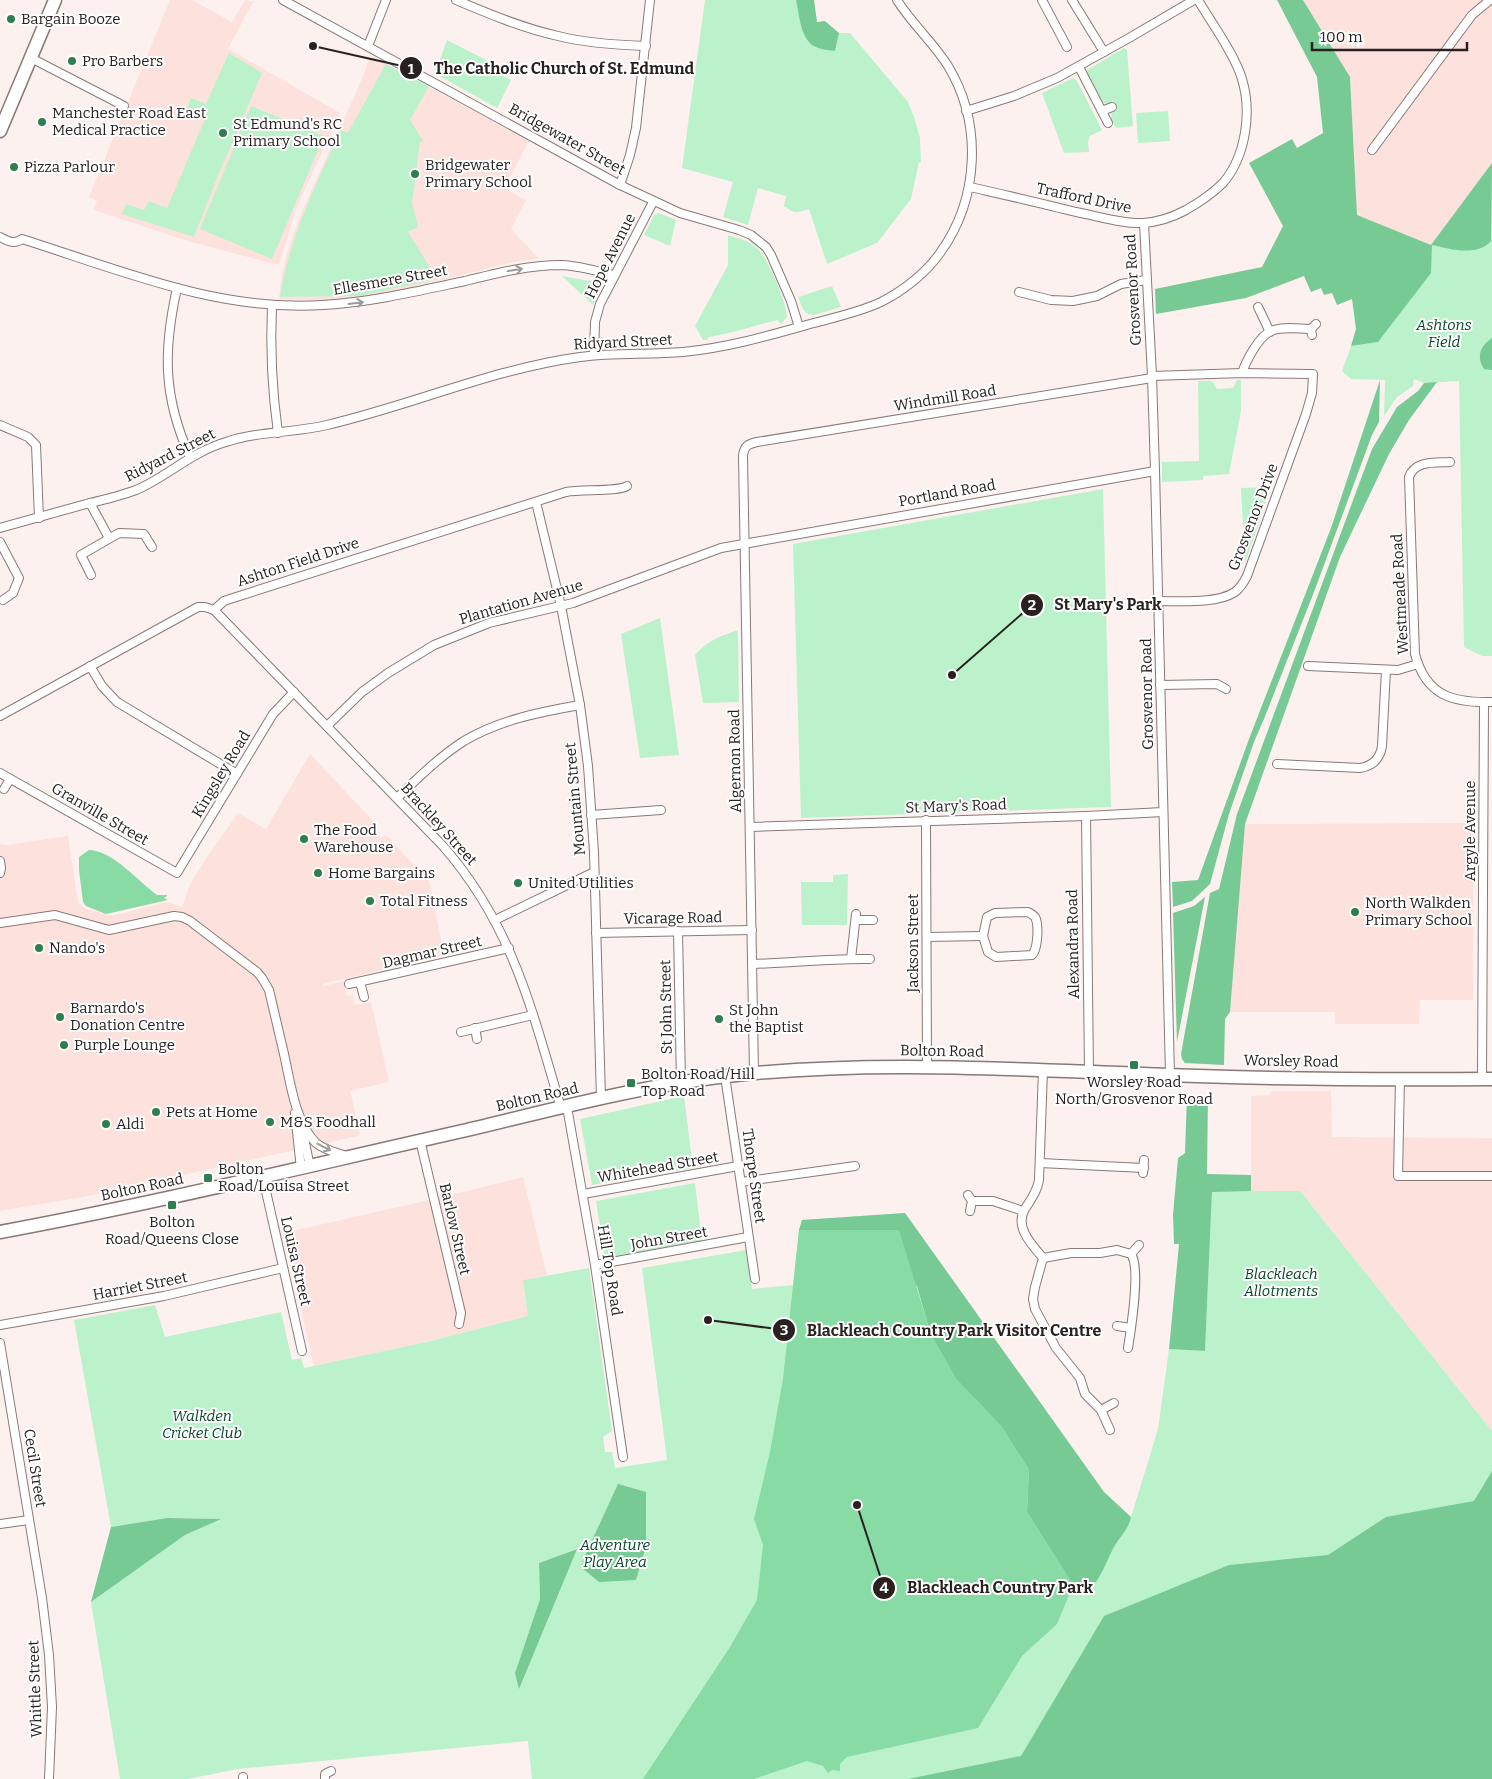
<svg xmlns="http://www.w3.org/2000/svg" width="1492" height="1779" viewBox="0 0 1492 1779" font-family="Bitter,serif">
<rect width="100%" height="100%" fill="#fdf1ef"/>
<g fill="#fce1dc">
<path d="M170 0H192L232 22 245 0 253 2 228 49 340 113 296 209 279 265 191 242 94 210 97 201 89 197Z"/>
<path d="M1303 0H1492V163L1431 245 1357 215 1350 77Z"/>
<path d="M373 57 529 141 504 188 526 200 511 229 539 259 518 261 388 293 356 298 323 301 279 299 281 279 289 246 302 211 362 79 369 59Z"/>
<path d="M310 754 375 823 372 828 381 838 386 835 429 881 444 955 323 984 324 986 344 981 347 996 353 995 355 1005 371 1002 389 1082 350 1091 360 1133 358 1136 83 1197 0 1211V844L7 845 68 836 78 902 84 908 112 916 167 902 182 907 190 884 207 857 238 813 266 829Z"/>
<path d="M1473 823V1000H1420L1419 1024H1335V1012H1230L1244 824Z"/>
<path d="M1272 1091H1331L1332 1137 1492 1138V1431L1300 1191H1251V1096L1269 1095Z"/>
<path d="M523 1177 547 1275 523 1280 529 1316 427 1342 314 1366 284 1233 438 1198Z"/>
</g>
<g fill="#bbf2cb" fill-rule="evenodd">
<path d="M705 0H796L805 35 835 51 839 33H850L908 102 914 117 920 138 921 162H919L911 199 877 243 827 264 809 209C796 213 795 214 784 206L786 196 758 188 748 225 723 217 733 182 682 168Z"/>
<path d="M447 40 496 65 494 70 511 80 497 108 434 73 441 57Z"/>
<path d="M1124 48 1127 50 1133 126 1116 128 1111 119 1112 113 1117 110 1113 101 1107 104 1103 102 1087 73V70Z"/>
<path d="M229 53 262 73 217 178 194 237 122 214 126 204 144 210 149 201 167 208 205 119 186 110 191 98 206 104Z"/>
<path d="M386 64 429 86 410 120 423 141 420 142 412 203 418 227 408 232 437 279 358 296 280 297C289 238 316 184 341 130L348 133Z"/>
<path d="M1073 78 1077 81 1102 130 1090 136 1088 142 1089 152 1064 153 1042 93Z"/>
<path d="M251 106 324 136 272 259 200 229Z"/>
<path d="M1168 111 1170 141 1138 143 1136 113Z"/>
<path d="M1492 163V656H1482L1464 647 1459 381 1424 383 1414 379 1413 386 1397 397 1384 416 1385 380 1351 379 1342 371 1351 346 1378 342 1431 245Z"/>
<path d="M659 213 676 220 670 246 644 235 654 215Z"/>
<path d="M728 235C738 238 749 241 757 248 767 256 787 304 787 317L781 324 777 320 733 332 709 337 707 340H703L695 326 728 265Z"/>
<path d="M562 276 601 283 593 305Z"/>
<path d="M832 286 841 307 814 315C803 315 802 306 798 297Z"/>
<path d="M1237 380H1241V411L1229 474 1203 476V480L1162 482V462L1199 461 1198 381H1212L1217 389 1233 388Z"/>
<path d="M1271 487 1245 563 1241 488Z"/>
<path d="M1103 489 1111 807 801 818 793 544Z"/>
<path d="M660 618 679 755 640 758 621 634Z"/>
<path d="M738 630 739 702 703 703 695 655C707 641 720 636 738 630Z"/>
<path d="M848 874 847 925H802L801 882H833V875Z"/>
<path d="M684 1096 693 1168 592 1185 580 1119Z"/>
<path d="M695 1183 702 1241 605 1258 596 1201Z"/>
<path d="M1212 1191H1300L1492 1431V1779H532L528 1741 238 1769 188 1779H120L91 1602 185 1535 220 1519 167 1518 111 1527 74 1320 155 1305 165 1337 281 1312 292 1360 301 1358 304 1368 427 1342 528 1316 523 1280 589 1268 612 1431 603 1437 605 1452H612L615 1468 667 1460 642 1268 746 1250 752 1289 793 1285 799 1230 802 1220 905 1213 1104 1492 1131 1517 1158 1429 1169 1349 1205 1351ZM576 1549 515 1673 540 1599 539 1563Z"/>
</g>
<g fill="#78ca94">
<path d="M796 0H814L817 22 825 21 839 33 835 51C827 50 818 49 812 45 800 35 799 13 796 0Z"/>
<path d="M1277 0H1303L1350 77 1357 215 1431 245 1492 163 1491 241C1477 257 1450 249 1432 245L1431 273 1378 342 1351 346 1356 329 1352 299 1337 305 1332 293 1324 295 1321 288 1311 292 1304 276 1246 298 1156 314 1155 289 1262 267 1283 226 1249 163 1292 139 1297 148 1323 133 1317 77Z"/>
<path d="M1492 338V370L1484 369C1476 357 1480 346 1492 338Z"/>
<path d="M1380 380 1379 422 1372 435 1314 592 1264 719 1254 742 1229 814 1210 884 1192 901 1173 907 1172 882 1198 880 1249 739 1331 528Z"/>
<path d="M1437 382 1409 420 1389 454 1340 557 1245 824 1230 1012 1225 1019 1224 1065 1185 1063 1182 1059 1181 1054 1210 893 1219 889 1237 814 1372 449 1397 407 1418 391 1424 383Z"/>
<path d="M1205 897 1177 1042 1173 913 1194 906Z"/>
<path d="M1187 1095 1208 1096 1207 1174 1251 1175V1191L1212 1192 1205 1351 1169 1349 1179 1244H1174L1173 1215 1178 1158 1185 1153Z"/>
<path d="M905 1213 1104 1492 1131 1517C1129 1528 1121 1536 1115 1545 1108 1558 1104 1570 1096 1582L1073 1585 1027 1512 1029 1470 1001 1426 956 1379 931 1335 917 1286 799 1230 802 1220Z"/>
<path d="M1492 1471V1779H908L1021 1756 1104 1616 1229 1565 1328 1555 1386 1517 1474 1501Z"/>
<path d="M618 1484 646 1492V1546L636 1580 599 1582 582 1568 583 1560Z"/>
<path d="M167 1518 221 1519 185 1535 91 1602 111 1527Z"/>
<path d="M577 1549 519 1689 515 1673 540 1599 539 1563Z"/>
</g>
<g fill="#88dba4">
<path d="M89 850C112 850 139 882 157 895H167V896L164 898 168 900 106 914 86 906 83 902 79 870V857Z"/>
<path d="M799 1230H899L931 1335 956 1379 1001 1426 1029 1470 1027 1512 1073 1585 1057 1624 1022 1656 978 1728 847 1757 840 1764V1771L832 1770 828 1773 823 1766 807 1761 754 1779H643L730 1647 757 1600 763 1545 754 1519 770 1452 783 1379Z"/>
</g>
<g fill="none" stroke-linecap="round" stroke-linejoin="round">
<g stroke="#897976" stroke-width="10">
<g id="street">
<path d="M283 0 620 185 680 213 739 230 751 235 766 247 771 255 791 301 799 327"/>
<path d="M456 0C489 14 523 28 558 36 586 43 616 45 646 46"/>
<path d="M1042 0 1067 47"/>
<path d="M1072 0 1104 52"/>
<path d="M368 46 386 0"/>
<path d="M31 58 124 106"/>
<path d="M1079 67 1108 123"/>
<path d="M966 111 1014 96 1057 78 1129 38 1194 0"/>
<path d="M1102 111 1112 107"/>
<path d="M1372 150 1472 15 1490 0"/>
<path d="M620 185 630 155 636 128 650 0"/>
<path d="M970 187C1005 195 1041 203 1076 212 1098 216 1122 224 1143 223 1159 222 1173 217 1186 210 1200 202 1212 194 1223 183 1246 156 1252 112 1242 79 1235 55 1211 22 1198 0"/>
<path d="M1144 223 1152 376 1155 471 1170 1075"/>
<path d="M0 237C8 241 14 245 22 239 120 270 219 312 323 305 372 302 418 291 465 281 497 273 529 265 562 265 580 266 597 271 614 275"/>
<path d="M177 288C163 351 163 397 190 457"/>
<path d="M1019 292 1051 300 1073 301 1097 296 1121 284 1146 280"/>
<path d="M272 305C270 349 272 390 278 433"/>
<path d="M1258 307 1270 332"/>
<path d="M1312 335 1311 329 1316 324"/>
<path d="M594 355 595 322 600 304 653 202"/>
<path d="M1242 373C1246 361 1259 336 1271 331 1282 326 1300 329 1311 329"/>
<path d="M1152 376 1242 373 1313 374 1312 393 1306 414 1247 576C1244 582 1240 588 1235 592 1217 604 1180 601 1158 601"/>
<path d="M0 425 28 437 36 445 39 518"/>
<path d="M1450 462C1435 463 1415 460 1409 477L1415 654C1426 696 1453 703 1492 702"/>
<path d="M536 502 561 606 580 705 588 766 594 852 601 1099"/>
<path d="M90 503 109 538"/>
<path d="M0 528C29 520 58 512 86 504 103 500 120 496 136 490 167 477 191 452 226 442 258 431 294 433 327 425 412 405 493 369 580 357 614 352 648 355 683 352 727 348 771 335 814 323 836 317 860 312 881 302 903 291 926 273 940 253 979 199 983 124 948 66 933 42 912 24 897 0"/>
<path d="M0 542 19 578 13 593 3 600"/>
<path d="M91 575 81 555 119 533 144 534 152 547"/>
<path d="M214 610 442 845C512 924 532 1010 561 1108"/>
<path d="M90 666 102 686 117 702 237 774"/>
<path d="M1308 666 1398 670 1418 664"/>
<path d="M1160 685 1217 684 1226 689"/>
<path d="M0 716 198 607H205L214 610 224 601 233 598 566 492C581 489 618 492 627 486"/>
<path d="M327 726 362 692 388 673 434 645 489 623 573 603 721 548 1155 471"/>
<path d="M1277 764 1360 768C1373 766 1380 759 1382 746L1386 670"/>
<path d="M0 773 177 873 273 714 294 692"/>
<path d="M4 789 10 779"/>
<path d="M397 798C418 778 439 757 464 741 500 720 539 712 580 705"/>
<path d="M591 815 661 810"/>
<path d="M1086 816 1089 1072"/>
<path d="M926 820 927 1066"/>
<path d="M750 827 1086 816 1163 812"/>
<path d="M0 861 1 868 0 873"/>
<path d="M1028 912C1031 914 1032 914 1035 917 1039 924 1038 949 1032 955L996 957 988 952 983 936 987 917 995 913Z"/>
<path d="M495 920 594 872"/>
<path d="M856 920H873"/>
<path d="M0 923 55 915 109 930 174 916 182 917 190 921 257 972 262 978 269 990C274 1011 279 1032 284 1054 290 1080 295 1123 316 1143 324 1150 337 1153 347 1156"/>
<path d="M678 931 681 1083"/>
<path d="M596 933 752 930"/>
<path d="M927 937 983 936"/>
<path d="M851 959 856 914"/>
<path d="M752 964C792 963 831 958 870 959"/>
<path d="M360 982 364 997"/>
<path d="M349 984 509 948"/>
<path d="M475 1028 477 1039"/>
<path d="M461 1032 533 1015"/>
<path d="M1043 1070 1039 1180C1037 1192 1031 1199 1025 1209 1014 1227 1032 1245 1043 1258L1035 1287 1033 1299 1035 1309 1056 1348 1080 1378 1085 1394 1101 1410 1110 1430"/>
<path d="M754 1073 743 456C744 446 748 444 757 442L1152 378"/>
<path d="M725 1076 755 1279"/>
<path d="M1400 1078 1398 1176H1492"/>
<path d="M1482 1079 1484 702"/>
<path d="M567 1107 595 1265 623 1457"/>
<path d="M295 1113 301 1169"/>
<path d="M302 1128 310 1167"/>
<path d="M420 1140 461 1313 459 1324"/>
<path d="M1040 1163 1144 1168"/>
<path d="M1143 1173 1144 1160"/>
<path d="M263 1178 302 1351"/>
<path d="M741 1182 855 1166"/>
<path d="M583 1194 738 1166"/>
<path d="M968 1195 972 1201 970 1211"/>
<path d="M972 1201H993L1023 1211"/>
<path d="M1131 1254 1139 1245"/>
<path d="M1043 1258 1071 1253H1100L1117 1250 1131 1254C1141 1268 1131 1329 1128 1348"/>
<path d="M595 1265 748 1237"/>
<path d="M0 1325 164 1296 283 1268"/>
<path d="M1117 1326 1131 1328"/>
<path d="M0 1343 42 1598 49 1655 52 1707 49 1779"/>
<path d="M1101 1410 1114 1403"/>
<path d="M0 1524 29 1520"/>
<path d="M243 1777V1779"/>
<path d="M325 1779V1774L331 1771"/>
</g>
</g>
<g stroke="#897976" stroke-width="15">
<g id="primary">
<path d="M0 131 55 0"/>
<path d="M0 1232C157 1203 311 1165 467 1130 551 1110 640 1086 727 1076 865 1060 1004 1069 1143 1074 1259 1079 1376 1080 1492 1079"/>
</g>
</g>
<use href="#street" stroke="#fff" stroke-width="8"/>
<use href="#primary" stroke="#fff" stroke-width="12"/>
</g>
<defs><path id="oneway-shaft" d="M-6 0H5M1.5-3L5.5 0L1.5 3" fill="none" stroke-width="1.6" stroke-linecap="round" stroke-linejoin="round" transform="scale(1.25)"/></defs>
<g stroke="#9e9b9b">
<use href="#oneway-shaft" transform="translate(515 270) rotate(-9)"/>
<use href="#oneway-shaft" transform="translate(356 303) rotate(-7)"/>
<use href="#oneway-shaft" transform="translate(324 1147) rotate(27)"/>
</g>
<g fill="#2f7e4f" stroke="#fff" stroke-width="2">
<circle cx="11" cy="19" r="5"/>
<circle cx="72" cy="61" r="5"/>
<circle cx="42" cy="122" r="5"/>
<circle cx="223" cy="133" r="5"/>
<circle cx="14" cy="167" r="5"/>
<circle cx="415" cy="174" r="5"/>
<circle cx="304" cy="839" r="5"/>
<circle cx="318" cy="873" r="5"/>
<circle cx="518" cy="883" r="5"/>
<circle cx="370" cy="901" r="5"/>
<circle cx="1355" cy="912" r="5"/>
<circle cx="39" cy="948" r="5"/>
<circle cx="60" cy="1017" r="5"/>
<circle cx="719" cy="1019" r="5"/>
<circle cx="64" cy="1045" r="5"/>
<rect x="1129" y="1060" width="10" height="10" rx="2.5"/>
<rect x="626" y="1078" width="10" height="10" rx="2.5"/>
<circle cx="156" cy="1112" r="5"/>
<circle cx="270" cy="1122" r="5"/>
<circle cx="106" cy="1124" r="5"/>
<rect x="203" y="1173" width="10" height="10" rx="2.5"/>
<rect x="167" y="1200" width="10" height="10" rx="2.5"/>
</g>
<g text-anchor="middle" dominant-baseline="central" stroke-width="4" stroke-linejoin="round" paint-order="stroke">
<g font-size="15" fill="#282120" stroke="#fff" text-anchor="start">
<text x="21" y="19">Bargain Booze</text>
<text x="82" y="61">Pro Barbers</text>
<text x="52" y="113">Manchester Road East<tspan x="52" dy="17">Medical Practice</tspan></text>
<text x="233" y="124">St Edmund's RC<tspan x="233" dy="17">Primary School</tspan></text>
<text x="425" y="165">Bridgewater<tspan x="425" dy="17">Primary School</tspan></text>
<text x="24" y="167">Pizza Parlour</text>
<text x="314" y="830">The Food<tspan x="314" dy="17">Warehouse</tspan></text>
<text x="328" y="873">Home Bargains</text>
<text x="528" y="883">United Utilities</text>
<text x="380" y="901">Total Fitness</text>
<text x="1365" y="903">North Walkden<tspan x="1365" dy="17">Primary School</tspan></text>
<text x="49" y="948">Nando's</text>
<text x="70" y="1008">Barnardo's<tspan x="70" dy="17">Donation Centre</tspan></text>
<text x="729" y="1010">St John<tspan x="729" dy="17">the Baptist</tspan></text>
<text x="74" y="1045">Purple Lounge</text>
<text x="641" y="1074">Bolton Road/Hill<tspan x="641" dy="17">Top Road</tspan></text>
<text x="1134" y="1082" text-anchor="middle">Worsley Road<tspan x="1134" dy="17">North/Grosvenor Road</tspan></text>
<text x="166" y="1112">Pets at Home</text>
<text x="280" y="1122">M&amp;S Foodhall</text>
<text x="116" y="1124">Aldi</text>
<text x="218" y="1169">Bolton<tspan x="218" dy="17">Road/Louisa Street</tspan></text>
<text x="172" y="1222" text-anchor="middle">Bolton<tspan x="172" dy="17">Road/Queens Close</tspan></text>
</g>
<g font-size="15" fill="#282120" stroke="#fff">
<text transform="translate(567 139) rotate(29)">Bridgewater Street</text>
<text transform="translate(1084 198) rotate(12)">Trafford Drive</text>
<text transform="translate(610 256) rotate(-63)">Hope Avenue</text>
<text transform="translate(390 280) rotate(-10)">Ellesmere Street</text>
<text transform="translate(1133 290) rotate(-93)">Grosvenor Road</text>
<text transform="translate(623 342) rotate(-3)">Ridyard Street</text>
<text transform="translate(945 398) rotate(-9)">Windmill Road</text>
<text transform="translate(170 455) rotate(-27)">Ridyard Street</text>
<text transform="translate(947 493) rotate(-10)">Portland Road</text>
<text transform="translate(1253 517) rotate(-69)">Grosvenor Drive</text>
<text transform="translate(298 562) rotate(-18)">Ashton Field Drive</text>
<text transform="translate(1400 594) rotate(-93)">Westmeade Road</text>
<text transform="translate(521 602) rotate(-16)">Plantation Avenue</text>
<text transform="translate(1147 694) rotate(-91)">Grosvenor Road</text>
<text transform="translate(735 761) rotate(-91)">Algernon Road</text>
<text transform="translate(221 774) rotate(-59)">Kingsley Road</text>
<text transform="translate(575 799) rotate(-95)">Mountain Street</text>
<text transform="translate(956 806) rotate(-2)">St Mary's Road</text>
<text transform="translate(100 814) rotate(30)">Granville Street</text>
<text transform="translate(439 824) rotate(48)">Brackley Street</text>
<text transform="translate(1470 831) rotate(-90)">Argyle Avenue</text>
<text transform="translate(673 918) rotate(-1)">Vicarage Road</text>
<text transform="translate(913 943) rotate(-90)">Jackson Street</text>
<text transform="translate(1073 944) rotate(-91)">Alexandra Road</text>
<text transform="translate(432 952) rotate(-13)">Dagmar Street</text>
<text transform="translate(666 1007) rotate(-91)">St John Street</text>
<text transform="translate(942 1051) rotate(1)">Bolton Road</text>
<text transform="translate(1291 1061) rotate(1)">Worsley Road</text>
<text transform="translate(537 1097) rotate(-13)">Bolton Road</text>
<text transform="translate(658 1167) rotate(-10)">Whitehead Street</text>
<text transform="translate(754 1176) rotate(82)">Thorpe Street</text>
<text transform="translate(142 1187) rotate(-12)">Bolton Road</text>
<text transform="translate(455 1229) rotate(77)">Barlow Street</text>
<text transform="translate(669 1238) rotate(-10)">John Street</text>
<text transform="translate(296 1261) rotate(77)">Louisa Street</text>
<text transform="translate(610 1270) rotate(81)">Hill Top Road</text>
<text transform="translate(140 1286) rotate(-11)">Harriet Street</text>
<text transform="translate(35 1468) rotate(81)">Cecil Street</text>
<text transform="translate(35 1689) rotate(-92)">Whittle Street</text>
</g>
<g font-size="15" font-style="italic" fill="#054725" stroke="#fff">
<text x="1444" y="325">Ashtons<tspan x="1444" dy="17">Field</tspan></text>
<text x="1281" y="1274">Blackleach<tspan x="1281" dy="17">Allotments</tspan></text>
<text x="202" y="1416">Walkden<tspan x="202" dy="17">Cricket Club</tspan></text>
<text x="615" y="1545">Adventure<tspan x="615" dy="17">Play Area</tspan></text>
</g>
</g>
<path fill="none" stroke="#282120" stroke-width="2" d="M313 46L411 68M952 675L1032 605M708 1320L784 1330M857 1505L884 1588"/>
<g fill="#282120" stroke="#fff" stroke-width="2">
<circle cx="313" cy="46" r="5"/>
<circle cx="952" cy="675" r="5"/>
<circle cx="708" cy="1320" r="5"/>
<circle cx="857" cy="1505" r="5"/>
<circle cx="411" cy="68" r="12"/>
<circle cx="1032" cy="605" r="12"/>
<circle cx="784" cy="1330" r="12"/>
<circle cx="884" cy="1588" r="12"/>
</g>
<g font-size="15" text-anchor="middle" font-weight="bold" fill="#fff">
<text x="411" y="74">1</text>
<text x="1032" y="610">2</text>
<text x="784" y="1335">3</text>
<text x="884" y="1593">4</text>
</g>
<g font-size="16" text-anchor="middle" font-weight="bold" fill="#282120" stroke="#fff" stroke-width="4" stroke-linejoin="round" paint-order="stroke">
<text x="564" y="74">The Catholic Church of St. Edmund</text>
<text x="1108" y="610">St Mary's Park</text>
<text x="954" y="1336">Blackleach Country Park Visitor Centre</text>
<text x="1000" y="1593">Blackleach Country Park</text>
</g>
<path d="M1312 42v8h155v-8" fill="none" stroke="#282120" stroke-width="2.5"/>
<text x="1320" y="42" font-size="15" fill="#282120" stroke="#ffffff" stroke-width="4" paint-order="stroke">100 m</text>
</svg>
